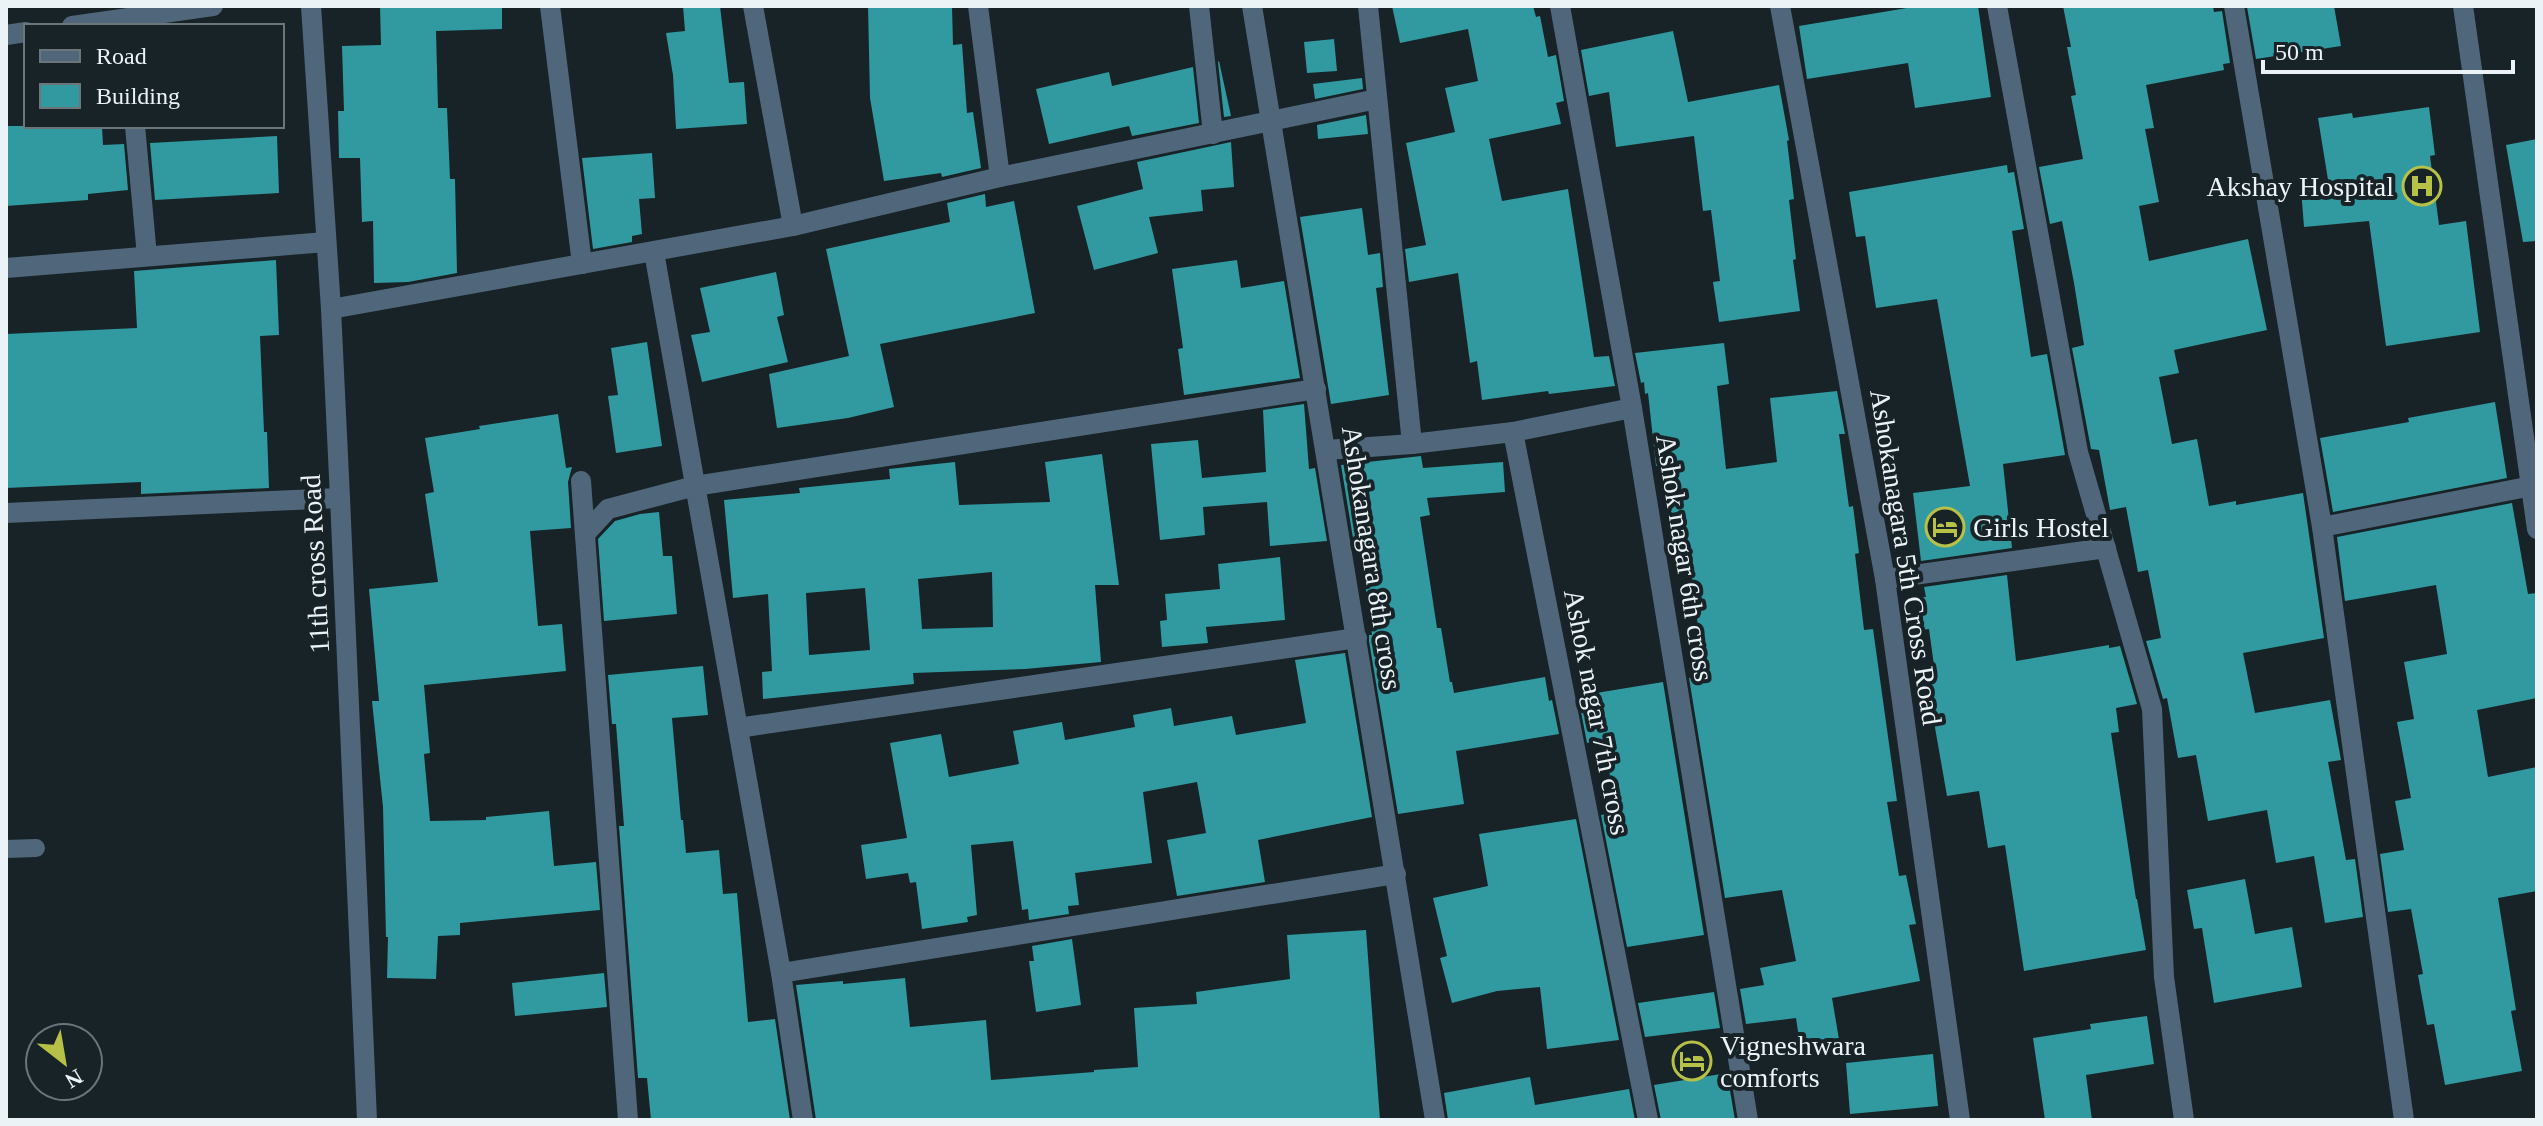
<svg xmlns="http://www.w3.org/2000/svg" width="2543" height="1126" viewBox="0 0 2543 1126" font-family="Georgia,serif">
<rect width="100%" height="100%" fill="#172327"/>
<g fill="#309aa0" fill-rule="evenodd">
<path d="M380 6H502V29L436 31 438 108H447L450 179H455L457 273 408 282 374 283 373 221 362 222 360 158H339L338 111H344L342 46 381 45Z"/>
<path d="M683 6H720L729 83 744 82 747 124 676 129 673 75 666 33 685 31Z"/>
<path d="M868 6H952L953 45 962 44 967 113 973 112 981 168 942 177 941 173 884 181 870 98Z"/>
<path d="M1392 6H1533L1536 17 1540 16 1548 57 1556 55 1564 101 1556 103 1561 124 1489 139 1502 201 1568 189 1594 357 1609 356 1615 386 1549 394 1548 391 1482 400 1477 361 1470 363 1458 273 1409 282 1405 249 1426 245 1406 143 1455 132 1445 88 1478 81 1468 29 1400 43Z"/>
<path d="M1907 6H1978L1991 97 1915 108 1908 63 1807 79 1799 26 1907 8Z"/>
<path d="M2063 6H2213L2214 12 2222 11 2230 63 2223 64 2224 70 2146 85 2154 128 2145 129 2159 202 2139 206 2149 261 2248 239 2267 330 2174 350 2179 373 2159 377 2172 444 2197 439 2209 506 2236 501V505L2303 493 2324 638 2243 653 2255 713 2330 700 2341 760 2328 762 2346 860 2355 859 2363 917 2325 923 2314 856 2276 863 2267 810 2208 821 2196 755 2178 758 2167 698 2163 699 2146 641 2161 638 2148 570 2138 572 2126 507 2110 510 2099 450 2091 449 2072 348 2084 345 2074 283 2062 221 2050 224 2039 167 2083 159 2071 96 2076 95 2067 47H2071Z"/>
<path d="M2334 6 2341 46 2256 59 2247 7Z"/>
<path d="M1673 31 1688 102 1779 85 1789 140 1787 141 1794 199 1789 200 1796 259 1793 260 1800 311 1719 322 1713 282 1720 281 1711 210 1703 211 1694 136 1616 147 1609 92 1589 96 1581 50Z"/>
<path d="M1334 39 1337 71 1307 73 1304 42Z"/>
<path d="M1219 61 1231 116 1224 117 1218 62Z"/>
<path d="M1193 67 1199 123 1132 136 1129 126 1049 144 1036 89 1109 72 1112 86Z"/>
<path d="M1362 78 1363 89 1315 99 1313 84Z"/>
<path d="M2429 107 2435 155 2430 156 2439 225 2466 221 2480 332 2386 346 2369 221 2304 227 2301 189 2329 186 2318 118 2352 113 2353 118Z"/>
<path d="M1366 115 1368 134 1318 139 1317 125Z"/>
<path d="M6 126H102L103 145 124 144 128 190 88 194V200L6 206Z"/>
<path d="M277 136 279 193 155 200 150 143Z"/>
<path d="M2537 139V241L2523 242 2506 145Z"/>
<path d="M1231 142 1234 187 1201 190 1203 211 1149 217 1158 253 1094 270 1077 206 1143 189 1137 162Z"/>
<path d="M652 153 655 198 639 199 642 234 632 236V242L593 249 582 158Z"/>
<path d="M2007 165 2008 173 2014 172 2024 229 2012 231 2031 357 2047 354 2065 455 2003 464 2012 548 1921 561 1913 493 1970 486 1937 299 1876 308 1865 236 1856 237 1849 192Z"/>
<path d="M985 194 986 207 1014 201 1035 313 880 344 894 407 848 418 777 428 769 374 849 356 826 249 950 222 947 203Z"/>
<path d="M1362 208 1368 255 1380 253 1383 287 1376 288 1389 395 1331 404 1300 217Z"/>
<path d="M276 260 279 335 260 336 264 432H267L269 488 141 494V482L6 488V334L137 328 134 271Z"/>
<path d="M1237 260 1241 288 1284 281 1300 378 1184 395 1178 349 1183 348 1172 269Z"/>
<path d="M776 272 784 315 777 317 788 362 702 382 691 335 710 332 700 288Z"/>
<path d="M647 342 662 446 616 453 608 396 618 395 611 348Z"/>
<path d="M1724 343 1729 384 1717 386 1726 469 1777 462 1770 398 1837 391 1845 434H1839L1849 507 1853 506 1859 553 1855 554 1864 630 1873 629 1897 801 1887 802 1899 876 1906 875 1916 924 1909 925 1920 981 1832 998 1841 1051 1802 1058 1796 1018 1746 1024 1740 989 1764 985 1760 968 1796 961 1782 890 1725 898 1689 678 1700 676 1698 659H1702L1685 524 1673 526 1665 465 1656 466 1648 393 1645 394 1644 382 1641 383 1635 353Z"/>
<path d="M2495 402 2507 478 2333 512 2320 438 2409 422 2408 418Z"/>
<path d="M1304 404 1309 469 1315 468 1327 541 1270 546 1267 502 1203 507 1205 535 1160 540 1151 444 1198 440 1202 478 1266 472 1263 410Z"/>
<path d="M558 414 566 468 572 467 568 482 571 528 530 531 538 626 562 624 566 671 424 685 430 753 424 754 430 821 486 820V817L549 811 554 866 596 862 600 910 460 923V935L438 936 436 979 387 978 388 937H386L383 807 372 701H379L369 589 438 582 425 494 434 492 425 438 480 429 479 426Z"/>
<path d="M1102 454 1119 585H1095L1101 662 1025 669 913 673 914 684 763 699 762 672 772 671 768 594 733 598 724 500 800 493 799 488 890 479 889 469 955 462 959 505 1050 502 1045 462ZM992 572 993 627 922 629 918 579ZM865 588 870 650 809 655 806 593Z"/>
<path d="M1421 456 1423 468 1503 462 1505 492 1427 498 1430 515 1420 517 1437 628H1441L1450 682H1452L1454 693 1545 677 1549 701 1552 700 1559 734 1456 751 1464 804 1398 814 1369 641V635H1372L1359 538H1353L1341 465Z"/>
<path d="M2512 503 2528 594 2537 593V698L2477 710 2488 777 2537 767V891L2498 898 2516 1010 2511 1011 2522 1071 2445 1085 2434 1024 2427 1025 2418 975 2423 974 2411 909 2388 912 2380 854 2404 850 2395 801 2411 798 2397 722 2414 719 2404 662 2447 654 2436 585 2345 601 2337 537Z"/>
<path d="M659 512 663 556H672L677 614 604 621 598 539 615 521 640 514Z"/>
<path d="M1280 557 1285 620 1206 627 1208 643 1162 647 1160 621 1167 620 1165 594 1220 589 1218 564Z"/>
<path d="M2007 575 2016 661 2109 645V648L2120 646 2137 704 2116 708 2119 732 2111 733 2136 899H2137L2146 950 2024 971 2005 845 1988 848 1979 791 1947 796 1927 682 1936 680 1929 629 1921 630 1919 597H1926L1924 587Z"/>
<path d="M1345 653 1372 817 1258 840 1265 882 1177 896 1167 840 1206 833 1197 782 1143 792 1152 863 1075 873 1079 905 1068 906 1069 914 1029 920 1028 909 1022 910 1013 841 971 845 977 915 967 917 968 922 922 929 916 882 910 883 908 873 866 879 861 845 907 838 890 743 941 734 949 777 1019 764 1013 731 1062 722 1065 740 1135 727 1133 715 1171 708 1174 726 1232 716 1236 735 1306 723 1295 660Z"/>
<path d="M703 666 708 715 672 718 681 820H683L686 853 719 850 723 894 737 893 748 1022 775 1019 790 1120H651L647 1078H638L619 826H624L616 724H612L608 675Z"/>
<path d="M1663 682 1704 935 1627 947 1601 815 1615 813 1605 740 1587 743 1578 696Z"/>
<path d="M1576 819 1619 1040 1547 1049 1540 987 1497 991 1452 1003 1440 958 1447 956 1433 898 1488 886 1479 834Z"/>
<path d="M2245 879 2255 934 2292 927 2302 987 2214 1003 2202 928 2194 929 2187 890Z"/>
<path d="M1366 930 1380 1120H816L796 985 843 981V984L905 978 910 1027 986 1020 991 1080 1094 1072V1070L1138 1067 1134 1008 1197 1004 1196 992 1290 979 1287 935Z"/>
<path d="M1072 939 1081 1005 1036 1012 1029 961H1034L1032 946Z"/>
<path d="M604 973 607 1007 515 1016 512 983Z"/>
<path d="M1714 992 1720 1028 1645 1037 1638 1003Z"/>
<path d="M2147 1016 2154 1064 2086 1075 2092 1120H2045L2033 1038 2091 1029 2090 1024Z"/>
<path d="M1933 1054 1938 1106 1850 1114 1846 1063Z"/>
<path d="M1727 1073 1735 1120H1661L1654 1085Z"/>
<path d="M1530 1077 1535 1105 1629 1089 1635 1120H1448L1444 1093Z"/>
</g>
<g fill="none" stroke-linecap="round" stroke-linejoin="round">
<path stroke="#50677b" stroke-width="18" d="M6 849 36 848"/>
<g stroke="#50677b" stroke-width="20">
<path d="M311 6 331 309 340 498 367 1120"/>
<path d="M550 6 582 264"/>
<path d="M753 6 793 226"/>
<path d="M978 6 1000 177"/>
<path d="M1199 6 1213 134"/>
<path d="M1252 6 1435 1120"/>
<path d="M1368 6 1412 444 1513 432"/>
<path d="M1560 6 1632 408 1748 1120"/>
<path d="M1780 6 1885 579 1960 1120"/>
<path d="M1997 6 2078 452 2152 709 2164 977 2184 1120"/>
<path d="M2234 6 2322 527 2404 1120"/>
<path d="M2463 6 2537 529"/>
<path d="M72 26 213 6"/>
<path d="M6 35 26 32"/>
<path d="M135 126 147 256"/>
<path d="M654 252 781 973 803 1120"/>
<path d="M6 268 326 242"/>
<path d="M331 309 793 226 1000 177 1377 99"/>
<path d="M1632 408 1513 432 1648 1120"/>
<path d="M1326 450 1412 444"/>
<path d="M581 481 628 1120"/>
<path d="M6 513 340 498"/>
<path d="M2322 527 2537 485"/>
<path d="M585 534 608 509 695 486 1316 389"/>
<path d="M1885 579 2106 548"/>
<path d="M738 728 1357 638"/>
<path d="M781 973 1396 874"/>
</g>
</g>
<defs>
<g id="hospital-ring" transform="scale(2)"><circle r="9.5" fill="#172327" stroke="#b8c147" stroke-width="1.5"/><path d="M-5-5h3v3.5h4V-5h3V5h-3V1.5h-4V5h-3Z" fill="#b8c147"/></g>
<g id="hotel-ring" transform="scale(2)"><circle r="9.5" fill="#172327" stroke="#b8c147" stroke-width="1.5"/><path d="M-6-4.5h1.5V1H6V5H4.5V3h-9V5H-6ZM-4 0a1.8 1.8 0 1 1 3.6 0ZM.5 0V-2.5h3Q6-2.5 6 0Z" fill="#b8c147"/></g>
</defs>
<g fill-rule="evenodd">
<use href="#hospital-ring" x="2422" y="186"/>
<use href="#hotel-ring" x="1945" y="527"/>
<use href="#hotel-ring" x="1692" y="1061"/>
</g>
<g text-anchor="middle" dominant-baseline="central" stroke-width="8" stroke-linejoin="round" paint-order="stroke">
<g font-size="28" fill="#ecf3f6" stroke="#172327" text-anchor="start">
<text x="2394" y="186" text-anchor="end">Akshay Hospital</text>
<text x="1973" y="527">Girls Hostel</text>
<text x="1720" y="1045">Vigneshwara<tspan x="1720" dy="32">comforts</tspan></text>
</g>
<g font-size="28" fill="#ecf3f6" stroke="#172327">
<text transform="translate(1906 557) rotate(81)">Ashokanagara 5th Cross Road</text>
<text transform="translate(1372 558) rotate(81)">Ashokanagara 8th cross</text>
<text transform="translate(1685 558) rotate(81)">Ashok nagar 6th cross</text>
<text transform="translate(315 564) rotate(-93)">11th cross Road</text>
<text transform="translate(1597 712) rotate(79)">Ashok nagar 7th cross</text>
</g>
</g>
<rect width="2543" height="1126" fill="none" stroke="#ecf3f6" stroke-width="16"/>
<rect x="24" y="24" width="260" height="104" fill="#172327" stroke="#6c767a" stroke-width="2"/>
<rect x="40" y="50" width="40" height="12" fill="#50677b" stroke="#6c767a" stroke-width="2"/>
<text x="96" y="64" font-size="24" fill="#ecf3f6">Road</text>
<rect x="40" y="84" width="40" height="24" fill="#309aa0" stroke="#6c767a" stroke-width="2"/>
<text x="96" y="104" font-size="24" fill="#ecf3f6">Building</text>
<g transform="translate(64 1062) rotate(149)"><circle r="38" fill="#172327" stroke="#6c767a" stroke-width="2"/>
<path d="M0-6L14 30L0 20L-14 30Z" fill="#b8c147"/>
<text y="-12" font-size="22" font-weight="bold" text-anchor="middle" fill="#ecf3f6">N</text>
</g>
<path d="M2263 60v12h250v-12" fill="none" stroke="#ecf3f6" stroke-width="4"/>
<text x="2275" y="60" font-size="24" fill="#ecf3f6" stroke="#172327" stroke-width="6" paint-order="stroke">50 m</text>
</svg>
